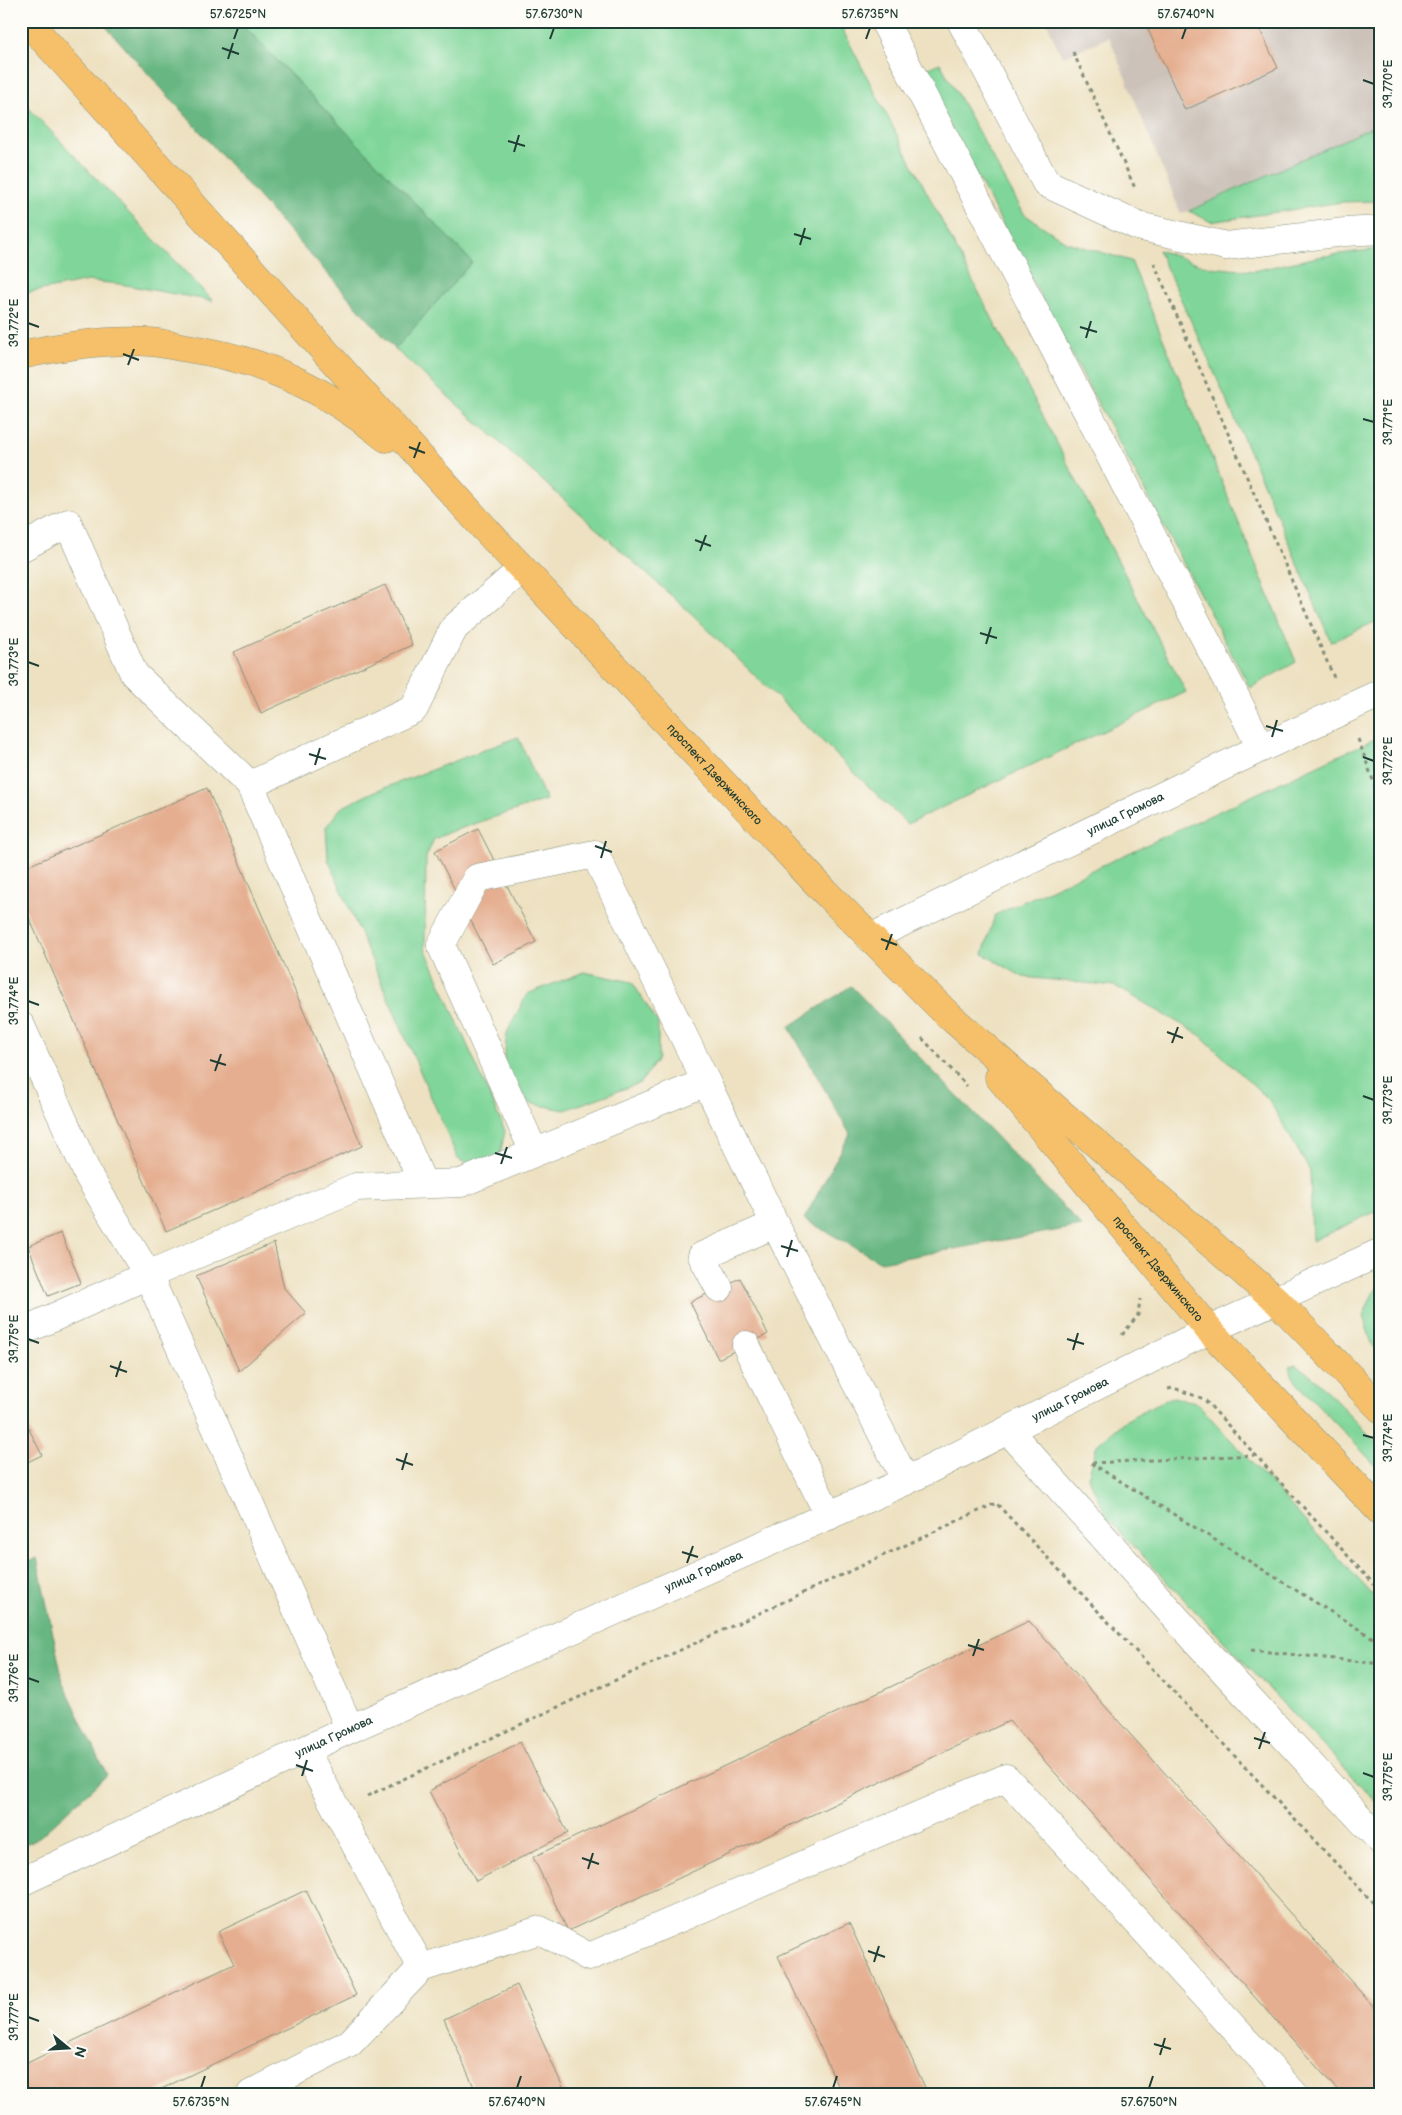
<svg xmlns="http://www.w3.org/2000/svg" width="1402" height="2115" viewBox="0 0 1402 2115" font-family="'Balsamiq Sans',sans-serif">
<rect width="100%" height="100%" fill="#fdfcf7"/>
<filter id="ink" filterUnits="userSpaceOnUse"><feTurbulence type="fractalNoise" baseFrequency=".02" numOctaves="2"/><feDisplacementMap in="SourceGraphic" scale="10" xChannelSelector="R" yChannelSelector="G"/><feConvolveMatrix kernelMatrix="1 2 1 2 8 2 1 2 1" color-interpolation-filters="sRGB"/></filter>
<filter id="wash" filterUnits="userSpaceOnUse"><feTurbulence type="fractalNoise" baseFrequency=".0096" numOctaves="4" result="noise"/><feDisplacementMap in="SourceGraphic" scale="20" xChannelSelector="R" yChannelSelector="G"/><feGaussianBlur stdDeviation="1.12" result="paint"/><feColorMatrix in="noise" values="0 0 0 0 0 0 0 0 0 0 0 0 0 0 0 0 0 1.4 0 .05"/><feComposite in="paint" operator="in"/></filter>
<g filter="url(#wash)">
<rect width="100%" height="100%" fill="#ede1c1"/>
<path fill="#ccc2b9" d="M1046 21H1381V123L1181 214 1109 37 1062 57Z"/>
<g fill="#80d69a" stroke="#508a67">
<path d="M239 21H838L1186 692 907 824 692 614 395 349 472 262Z"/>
<path d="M940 63 1024 214 1066 242 1131 261 1296 662 1250 688 921 71Z"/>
<path d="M21 100 213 301 120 284 88 281 21 294Z"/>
<path d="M1381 123V201L1342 202 1211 222 1189 211Z"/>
<path d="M1377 249 1381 250V619L1331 642C1275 510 1219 379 1158 250L1208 267 1253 271 1318 257Z"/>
<path d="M1381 736V1209L1312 1241 1310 1171 1269 1100 1200 1035 1115 986 1023 977 983 954 995 915Z"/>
<path d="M518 737 546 800 453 831 434 839 426 857 425 948 505 1131 500 1155 469 1165 458 1159 328 859 326 827 341 808 371 793Z"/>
<path d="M584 972 632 982 658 1023V1059L640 1083 565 1110 529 1103 503 1068 507 1033 527 994Z"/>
<path d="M1381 1284V1355L1373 1347 1363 1316 1373 1293Z"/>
<path d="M1295 1365 1311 1375 1381 1447V1471L1297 1383 1290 1371V1366Z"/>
<path d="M1173 1397 1196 1402 1381 1604V1807L1108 1519 1088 1477 1097 1445 1123 1422 1148 1408Z"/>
</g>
<g fill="#68b782" stroke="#447a5b">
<path d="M101 21H239L472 262 395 349Z"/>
<path d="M851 986 1082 1226 881 1262 804 1219 850 1134 789 1027Z"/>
<path d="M37 1558 63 1682 107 1775 36 1840 21 1845V1565Z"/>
</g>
<g id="blocks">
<g fill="#e5ae90">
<path d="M1144 21H1256L1278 68 1185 110Z"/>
<path d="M385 585 412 645 261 713 234 652Z"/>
<path d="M207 788 362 1146 166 1231 21 899V869Z"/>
<path d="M478 829 536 942 493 964 435 851Z"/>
<path d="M61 1233 81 1283 48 1296 28 1246Z"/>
<path d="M274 1243 284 1288 306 1313 239 1371 196 1276Z"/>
<path d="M740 1278 768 1334 718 1359 690 1302Z"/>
<path d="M21 1413 42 1455 21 1465Z"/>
<path d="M1029 1621 1381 2015V2094H1341L1009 1721 568 1931 533 1857Z"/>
<path d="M520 1742 568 1833 476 1881 429 1791Z"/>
<path d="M306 1890 356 1995 151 2094H21V2066L234 1964 218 1932Z"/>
<path d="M849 1923 928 2094H842L778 1956Z"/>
<path d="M517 1985 566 2094H477L444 2019Z"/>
</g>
</g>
</g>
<g filter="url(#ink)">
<use href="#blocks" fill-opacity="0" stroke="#868f7a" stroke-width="1"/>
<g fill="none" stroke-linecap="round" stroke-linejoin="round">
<g stroke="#868f7a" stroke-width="29">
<g id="minor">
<path d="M884 21 1232 690 1261 748"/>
<path d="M961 21 1046 183 1138 226 1226 246 1345 232 1381 230"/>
<path d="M21 548 68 523 134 674 250 785"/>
<path id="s1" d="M870 938 1261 748 1381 693"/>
<path d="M21 1026 89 1177 148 1275 356 1187 461 1183 706 1082 775 1224 906 1481"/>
<path d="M534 1152 441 945 477 878 595 854 706 1082"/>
<path d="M423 1184 250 785 414 709 454 628 522 569"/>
<path d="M719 1288 702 1256 775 1224"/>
<path d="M21 1332 148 1275 350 1729"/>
<path d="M746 1345 829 1516"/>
<path d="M1008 1430 1200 1645 1381 1841"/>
<path id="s2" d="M21 1882 350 1729 906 1481 1209 1330 1381 1252"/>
<path d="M421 1968 540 1930 589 1957 1006 1778 1294 2094"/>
<path d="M251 2094 350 2043 421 1968 305 1750"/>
</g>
</g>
<g stroke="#868f7a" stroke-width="29">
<g id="major">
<path id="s3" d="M27 21 486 530 827 894 947 1014 1276 1300 1381 1409"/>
<path d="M21 355C63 346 107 339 150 342 162 343 175 346 187 348 265 360 325 389 386 438"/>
<path id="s4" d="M999 1077 1209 1330 1381 1512"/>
</g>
</g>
<g stroke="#868f7a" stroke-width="3" stroke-dasharray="4 4" stroke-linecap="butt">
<path d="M1073 52 1135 188"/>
<path d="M1154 263 1335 680"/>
<path d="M1358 739 1381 802"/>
<path d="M922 1038 967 1086"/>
<path d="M1122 1335 1138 1315 1140 1299"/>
<path d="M1168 1389 1174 1388 1204 1399 1381 1592"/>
<path d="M1091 1463 1381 1643"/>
<path d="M1092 1463 1256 1455"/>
<path d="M1251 1650 1381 1664"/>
<path d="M367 1796 996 1503 1381 1911"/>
</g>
<use href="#minor" stroke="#fff" stroke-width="28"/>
<use href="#major" stroke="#f6c06b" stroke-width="28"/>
</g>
</g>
<path fill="none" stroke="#1f3d34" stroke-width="2" d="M234 39 238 28M550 39 554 28M866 39 870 28M1182 39 1186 28M222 48 239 54M228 59 233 43M1363 80 1374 84M508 141 525 146M514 152 519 135M794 234 811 239M800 245 805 228M28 323 39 327M1080 327 1097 332M1086 338 1091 321M123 354 139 360M128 365 134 349M1363 419 1374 422M409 447 425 453M414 458 420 442M695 540 711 546M700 551 706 535M980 633 997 638M986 644 991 627M28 662 39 666M1266 726 1283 731M1272 737 1277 720M309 754 326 759M1363 757 1374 761M315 765 320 748M595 846 612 852M601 858 606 841M881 939 897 945M886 950 892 934M28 1001 39 1005M1167 1032 1183 1038M1172 1043 1178 1027M210 1060 226 1065M215 1071 221 1054M1363 1096 1374 1100M495 1153 512 1158M501 1164 507 1147M781 1246 798 1251M787 1257 792 1240M28 1339 39 1343M1067 1339 1084 1344M1073 1350 1078 1333M110 1366 127 1372M116 1377 121 1361M1363 1435 1374 1438M396 1459 413 1465M402 1470 407 1453M682 1552 698 1557M687 1563 693 1546M968 1645 984 1650M973 1656 979 1639M28 1678 39 1682M1254 1738 1270 1743M1259 1749 1265 1732M296 1765 313 1771M1363 1773 1374 1777M302 1776 307 1760M582 1858 599 1864M588 1869 593 1853M868 1951 885 1957M874 1962 879 1946M28 2017 39 2021M1154 2044 1171 2049M1160 2055 1165 2038M201 2088 205 2076M517 2088 521 2076M833 2088 837 2076M1149 2088 1153 2076"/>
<g text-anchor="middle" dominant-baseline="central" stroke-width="5" stroke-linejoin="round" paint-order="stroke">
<g font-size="12" fill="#1f3d34" stroke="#fdfcf7">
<text stroke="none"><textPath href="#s3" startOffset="1020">проспект Дзержинского</textPath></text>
<text stroke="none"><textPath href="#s1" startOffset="284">улица Громова</textPath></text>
<text stroke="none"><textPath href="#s4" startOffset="249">проспект Дзержинского</textPath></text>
<text stroke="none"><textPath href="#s2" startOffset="1155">улица Громова</textPath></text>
<text stroke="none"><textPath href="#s2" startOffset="750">улица Громова</textPath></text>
<text stroke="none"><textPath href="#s2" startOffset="345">улица Громова</textPath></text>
</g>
</g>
<rect width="1402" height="2115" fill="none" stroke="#fdfcf7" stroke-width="55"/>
<g transform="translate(68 2048) rotate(108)" stroke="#fdfcf7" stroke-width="4" paint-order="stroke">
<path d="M0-4L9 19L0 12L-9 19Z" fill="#1f3d34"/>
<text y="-8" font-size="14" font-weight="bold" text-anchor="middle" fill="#1f3d34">N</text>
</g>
<rect x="28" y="28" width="1346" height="2060" fill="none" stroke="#1f3d34" stroke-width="2"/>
<g font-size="12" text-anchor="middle" fill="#1f3d34">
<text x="238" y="18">57.6725°N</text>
<text x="554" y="18">57.6730°N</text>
<text x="870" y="18">57.6735°N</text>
<text x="1186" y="18">57.6740°N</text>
<text transform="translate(1388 84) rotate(-90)" y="4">39.770°E</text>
<text transform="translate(14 323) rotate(-90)" y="4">39.772°E</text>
<text transform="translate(1388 422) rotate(-90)" y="4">39.771°E</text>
<text transform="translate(14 662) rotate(-90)" y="4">39.773°E</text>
<text transform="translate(1388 761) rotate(-90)" y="4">39.772°E</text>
<text transform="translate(14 1001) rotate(-90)" y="4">39.774°E</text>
<text transform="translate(1388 1100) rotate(-90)" y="4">39.773°E</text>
<text transform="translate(14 1339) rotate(-90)" y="4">39.775°E</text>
<text transform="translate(1388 1438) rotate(-90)" y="4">39.774°E</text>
<text transform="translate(14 1678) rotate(-90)" y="4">39.776°E</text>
<text transform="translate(1388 1777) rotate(-90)" y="4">39.775°E</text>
<text transform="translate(14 2017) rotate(-90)" y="4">39.777°E</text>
<text x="201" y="2106">57.6735°N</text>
<text x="517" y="2106">57.6740°N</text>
<text x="833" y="2106">57.6745°N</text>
<text x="1149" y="2106">57.6750°N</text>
</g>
</svg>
